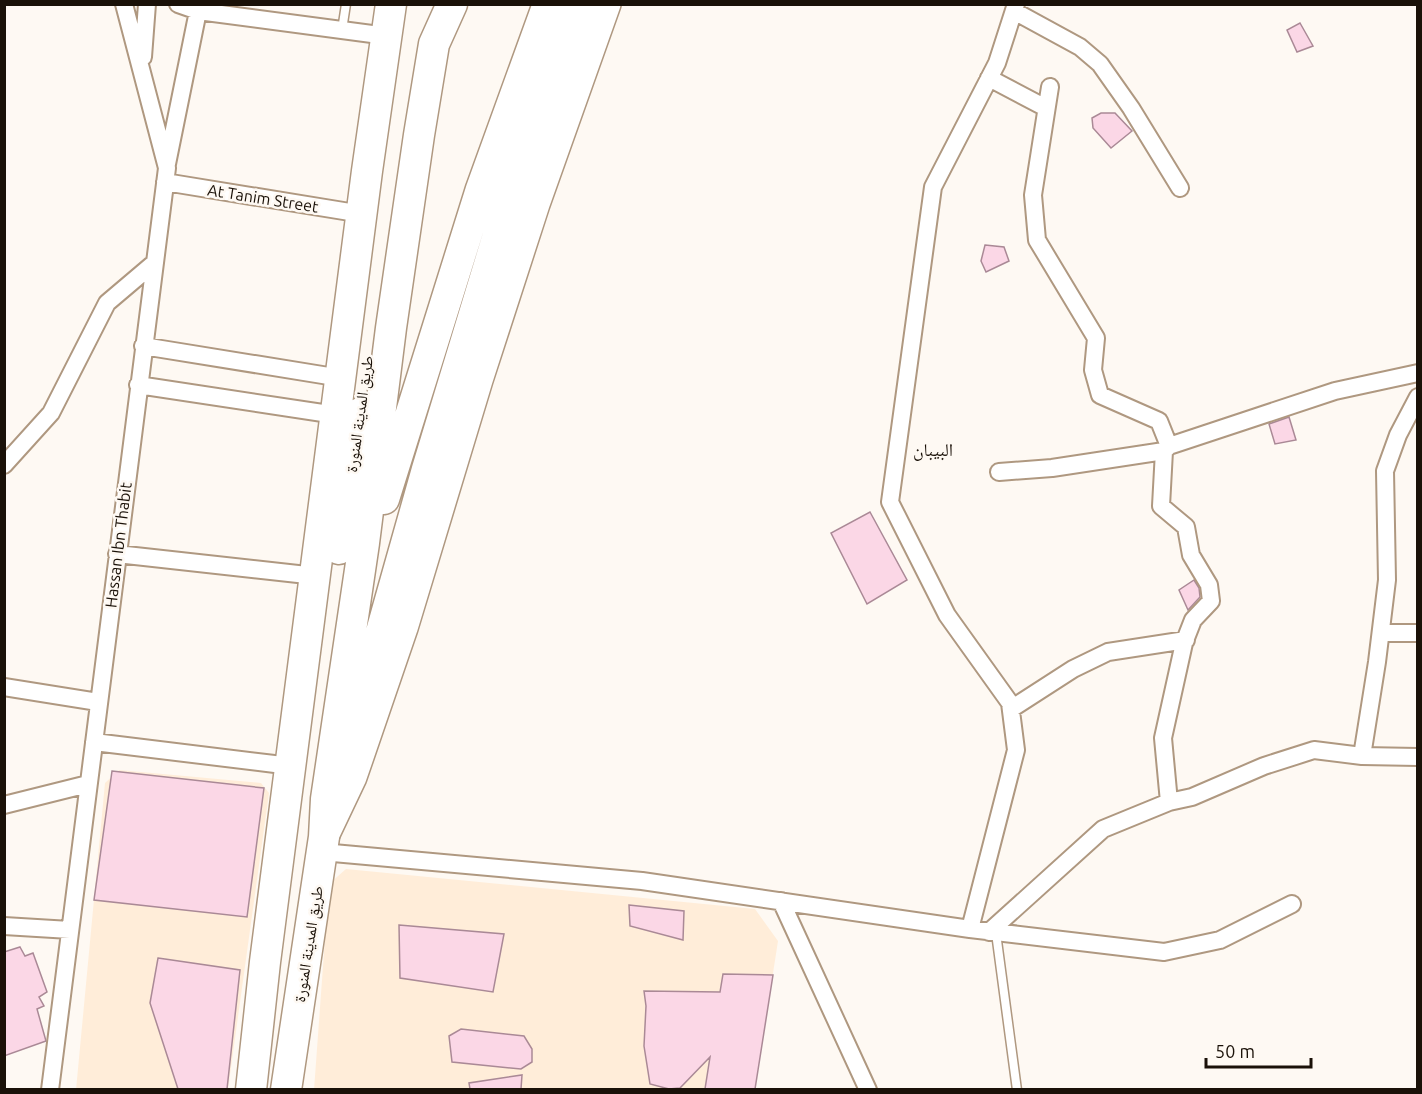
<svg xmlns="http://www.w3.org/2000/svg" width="1422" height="1094" font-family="Ubuntu,'Noto Naskh Arabic',sans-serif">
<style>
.built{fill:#ffedd9}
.building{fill:#fbd7e6;stroke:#aa8996;stroke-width:1.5}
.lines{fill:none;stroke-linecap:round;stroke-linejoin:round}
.lane-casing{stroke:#af9880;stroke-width:11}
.street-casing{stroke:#af9880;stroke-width:20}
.primary-casing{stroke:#af9880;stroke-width:30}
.highway-casing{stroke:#af9880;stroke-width:33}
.lane{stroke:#fff;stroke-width:8}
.street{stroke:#fff;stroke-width:16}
.primary{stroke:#fff;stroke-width:27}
.highway{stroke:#fff;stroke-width:30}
.labels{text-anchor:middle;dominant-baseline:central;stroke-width:5;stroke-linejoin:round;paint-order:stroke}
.street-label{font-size:16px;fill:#1a1108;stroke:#fef9f3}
.neighbourhood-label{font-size:18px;fill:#1a1108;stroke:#fef9f3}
</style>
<rect width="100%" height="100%" fill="#fef9f3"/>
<!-- built -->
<path class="built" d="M119 770 261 783 269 793 228 1089 76 1090 105 783Z
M346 869 755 909 778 941 755 1089 314 1090 329 884Z"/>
<!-- building -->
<path class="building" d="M1300 23 1313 46 1297 52 1287 30Z
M1101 113H1115L1132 131 1111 148 1093 128 1092 118Z
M985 245 1004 247 1009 261 986 272 981 261Z
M1289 417 1296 440 1275 444 1269 424Z
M870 512 907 580 867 604 831 533Z
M1194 580 1199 588 1200 597 1188 610 1179 590Z
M112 771 264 788 247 917 94 900Z
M629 905 684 911 683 940 630 926Z
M399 925 504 934 493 992 400 978Z
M20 947 25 956 33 953 47 992 39 997 44 1006 37 1009 46 1041 4 1056V952Z
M158 958 240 970 227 1089H178L150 1003Z
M723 974 773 975 755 1089H705L710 1057 680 1088 669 1089 650 1084 644 1046 646 1006 644 991 720 992Z
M461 1029 524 1036 532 1049V1062L521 1069 452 1062 449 1036Z
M522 1075 521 1089H470L469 1083Z"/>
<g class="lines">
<!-- lane casing -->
<g class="lane-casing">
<path id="lane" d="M342 30 346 4
M996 933 1017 1090"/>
</g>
<!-- street casing -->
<g class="street-casing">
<path id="street" d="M178 4 198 11 387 36
M1014 11 1080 47 1100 64 1131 108 1180 188
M143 57 147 4
M989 78 1046 108
M1050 87 1033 195 1037 240 1096 338 1093 370 1100 395 1159 421 1169 446
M167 164 198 11
M165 182 362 214
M143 346 341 378
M138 385 336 415
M1164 451 1161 506 1186 527 1191 555 1209 585 1211 601 1193 620 1184 643 1163 738 1169 802
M4 465 51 413 107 303 153 264
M999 472 1052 468 1164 451 1169 446 1335 391 1418 373
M117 554 316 576
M1381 633H1418
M4 687 98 702
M1011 709 1073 669 1108 652 1186 640
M94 742 291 766
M1362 756 1377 662 1387 580 1385 471 1398 435 1418 397
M4 805 88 784
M322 852 642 881 970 929 1164 952 1220 940 1292 904
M781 901 868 1090
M4 926 70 930
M970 929 1016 750 1010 703 947 615 890 502 933 187 997 63 1016 4
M989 932 1103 829 1169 802 1192 797 1264 766 1314 750 1362 756 1418 757
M50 1090 167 168 124 4"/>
</g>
<!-- primary casing -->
<g class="primary-casing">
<path id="primary" d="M325 836 353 777 404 628 479 380 536 204 607 4"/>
</g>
<!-- highway casing -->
<g class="highway-casing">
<path id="highway" d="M384 499 481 189 548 4
M339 549 360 413
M350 742 427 469 512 189 578 4
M251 1090 265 962 367 171 391 4
M286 1090 324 837 326 799 364 543 391 328 419 135 434 44 452 4"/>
</g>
<!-- lane -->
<use href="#lane" class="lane"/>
<!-- street -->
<use href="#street" class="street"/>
<!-- primary -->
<use href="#primary" class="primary"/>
<!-- highway -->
<use href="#highway" class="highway"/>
</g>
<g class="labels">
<!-- street labels -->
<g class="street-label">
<text transform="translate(263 198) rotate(9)">At Tanim Street</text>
<text transform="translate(359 414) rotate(-82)">طريق المدينة المنورة</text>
<text transform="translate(118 545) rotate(-83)">Hassan Ibn Thabit</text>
<text transform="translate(308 944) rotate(-81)">طريق المدينة المنورة</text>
</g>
<!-- neighbourhood labels -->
<g class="neighbourhood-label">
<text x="933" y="449">البيبان</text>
</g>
</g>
<!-- border -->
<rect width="1422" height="1094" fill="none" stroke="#1a1108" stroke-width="12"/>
<!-- scale -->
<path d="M1206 1058v9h105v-9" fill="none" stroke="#1a1108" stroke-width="3"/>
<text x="1215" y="1058" font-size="18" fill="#1a1108" stroke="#fef9f3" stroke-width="4.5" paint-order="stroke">50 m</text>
</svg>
